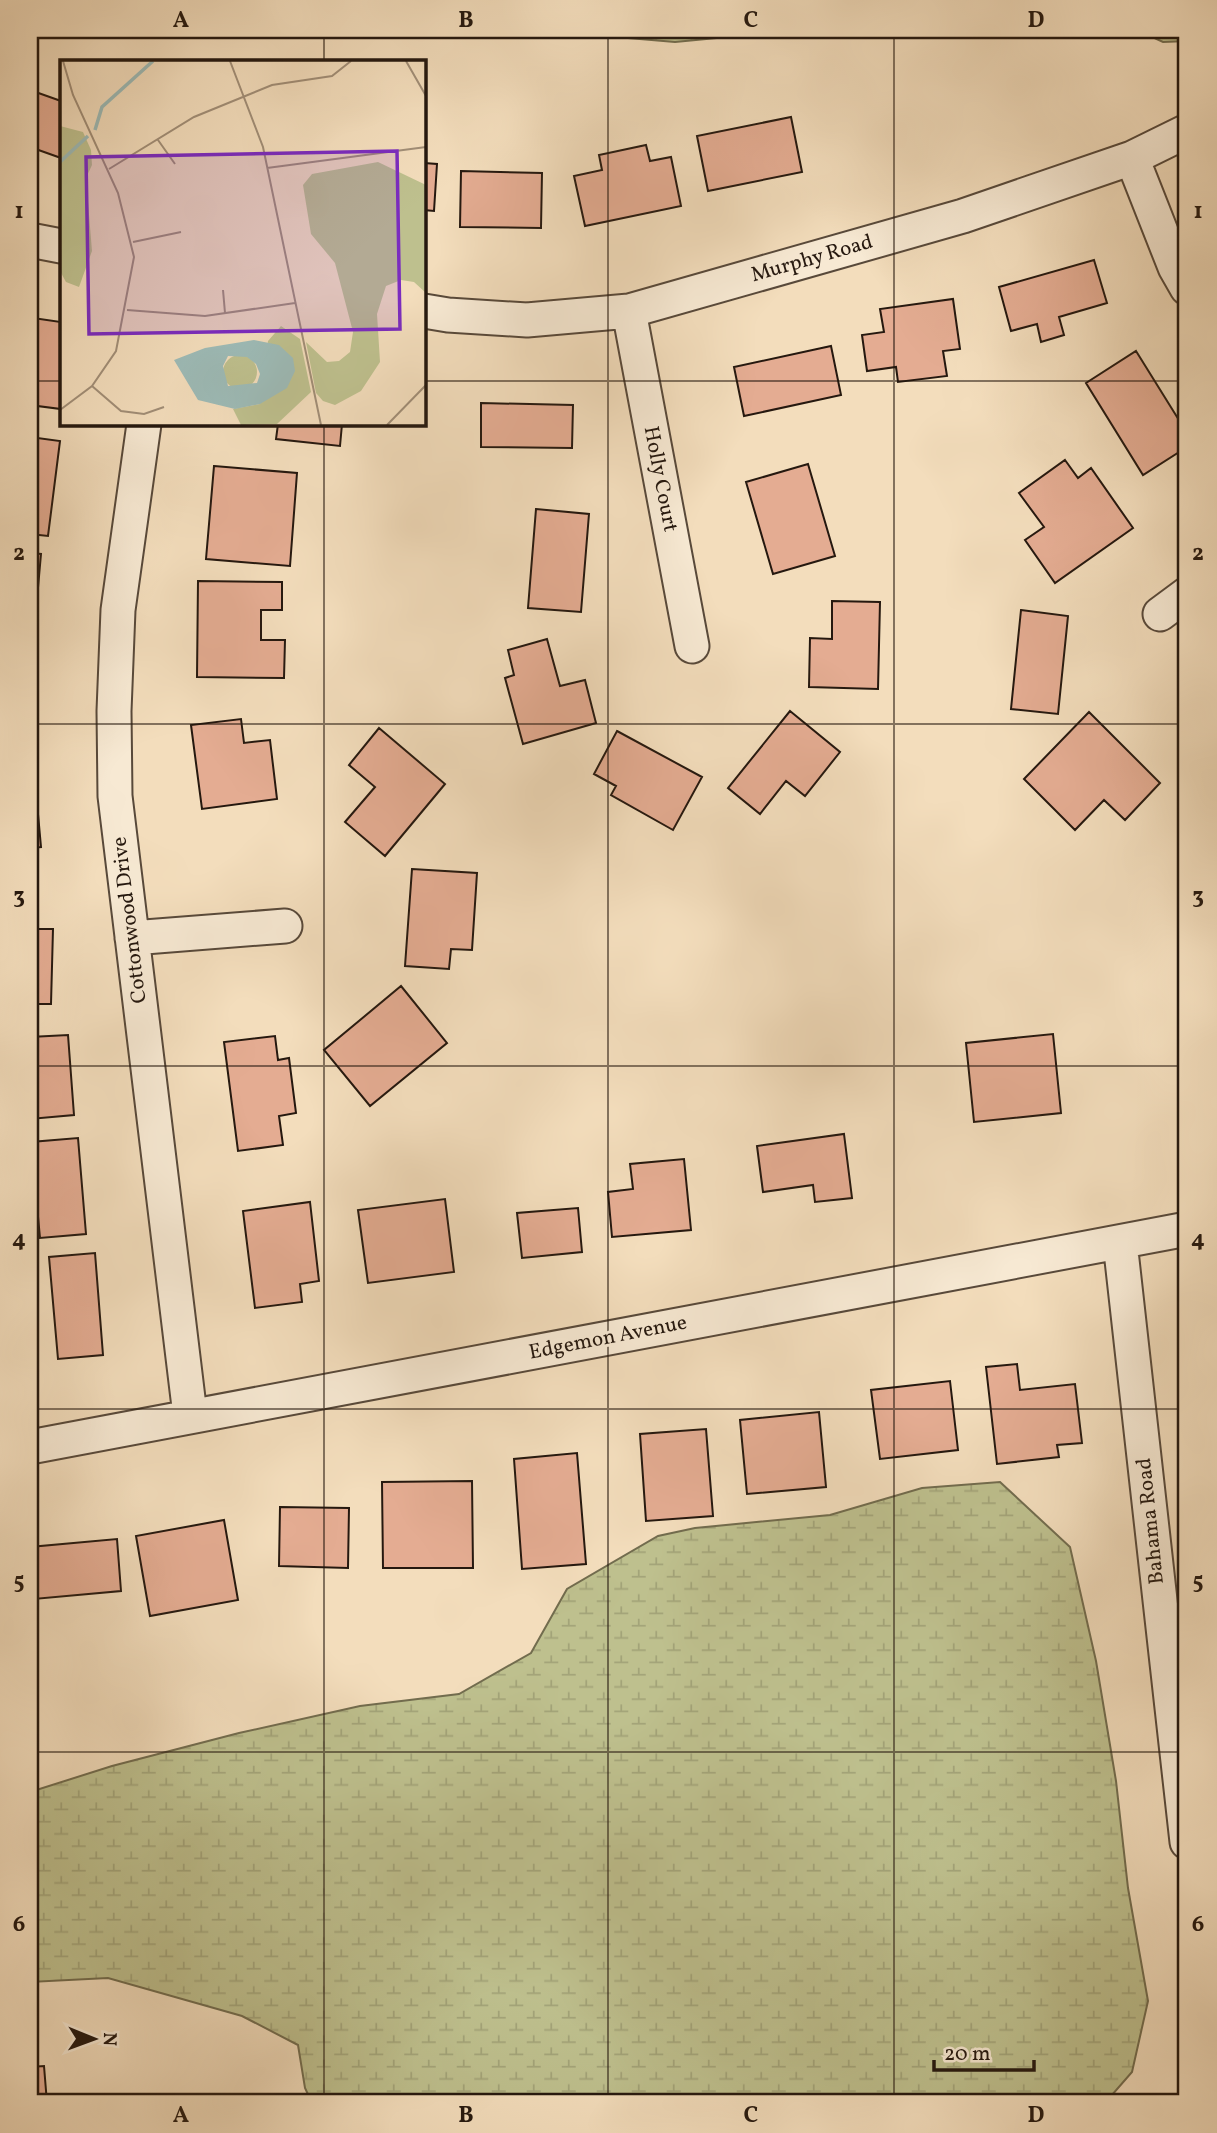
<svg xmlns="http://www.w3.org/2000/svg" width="1217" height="2133" font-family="Vollkorn,serif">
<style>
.wetland{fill:url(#wetland-marsh);stroke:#726c4e;stroke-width:2}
.building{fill:#e4ac92;stroke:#25180f;stroke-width:2}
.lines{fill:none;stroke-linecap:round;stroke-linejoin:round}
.minor-casing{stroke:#58493a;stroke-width:37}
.minor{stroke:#f7e9d3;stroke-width:33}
.grid{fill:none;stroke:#25180f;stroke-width:2;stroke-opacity:0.55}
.labels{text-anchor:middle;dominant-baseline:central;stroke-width:6;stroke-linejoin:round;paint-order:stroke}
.street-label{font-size:21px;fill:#25180f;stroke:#f7e9d3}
.inset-river{fill:none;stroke:#9dbbb7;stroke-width:3.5}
.inset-road{fill:none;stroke:#a18e77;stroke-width:2}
.view{fill:#7b2cbf;fill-opacity:0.15;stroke:#7b2cbf;stroke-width:3.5}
.inset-edge{fill:none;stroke:#25180f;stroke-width:3.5}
.neatline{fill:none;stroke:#25180f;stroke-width:2.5}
.grid-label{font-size:23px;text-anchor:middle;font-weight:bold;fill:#25180f}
</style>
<defs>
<pattern id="wetland-marsh" width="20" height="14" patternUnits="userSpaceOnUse" patternTransform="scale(1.75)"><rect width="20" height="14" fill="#bec08e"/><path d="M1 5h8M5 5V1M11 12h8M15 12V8" fill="none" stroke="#a3a479"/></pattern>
</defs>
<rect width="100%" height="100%" fill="#f3ddbc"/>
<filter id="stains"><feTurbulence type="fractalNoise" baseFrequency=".00286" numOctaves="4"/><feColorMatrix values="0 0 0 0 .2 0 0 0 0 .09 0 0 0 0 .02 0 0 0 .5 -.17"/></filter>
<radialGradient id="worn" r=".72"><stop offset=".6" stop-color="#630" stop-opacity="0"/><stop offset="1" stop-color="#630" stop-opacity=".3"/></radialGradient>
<!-- wetland -->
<path class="wetland" d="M560 30H799L675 42 569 33Z
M1137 30H1187V41L1163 42Z
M1000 1482 1070 1547 1096 1661 1116 1781 1128 1888 1148 2001 1132 2072 1105 2103H312L305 2088 298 2045 242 2016 108 1978 30 1982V1792L112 1766 239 1733 360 1706 459 1694 531 1653 567 1589 658 1536 695 1528 830 1515 922 1488Z"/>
<!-- building -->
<path class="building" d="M30 90 61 101V158L30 147Z
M791 117 802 172 708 191 697 136Z
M646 145 650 161 671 157 681 206 585 226 574 176 602 170 599 155Z
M424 163 437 164 434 211 424 210Z
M461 171 542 173 541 228 460 227Z
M1094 260 1107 303 1059 317 1064 335 1041 342 1037 324 1011 331 999 287Z
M953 299 960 349 943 351 947 376 898 382 896 367 867 371 862 335 884 332 880 309Z
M33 318 61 322V409L30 405V347Z
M831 346 841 395 744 416 734 367Z
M1136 351 1187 433V447L1143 475 1086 383Z
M481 403 573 405 572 448 481 447Z
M278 424H342L340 446 276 439Z
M30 437 60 441 48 536 30 534Z
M1065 460 1078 478 1091 468 1133 528 1055 583 1025 540 1044 527 1019 493Z
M808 464 835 556 773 574 746 482Z
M214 466 297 473 290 566 206 559Z
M536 509 589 514 581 612 528 608Z
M30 553 41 554 32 655H30Z
M198 581 282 582V610H261V640H285L284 678 197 677Z
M832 601 880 602 878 689 809 687 810 638 832 639Z
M1021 610 1068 616 1058 714 1011 709Z
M547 639 560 686 585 680 596 723 523 744 505 678 514 675 508 650Z
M790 711 840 752 805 796 786 781 760 814 728 788Z
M1089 712 1160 783 1125 820 1104 800 1075 830 1024 779Z
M241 719 244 743 270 740 277 799 202 809 191 725Z
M379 728 445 784 385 856 345 822 375 787 349 765Z
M617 731 702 777 673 830 611 795 616 786 594 774Z
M37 803 41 847 30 848V804Z
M412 869 477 873 472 950 451 949 449 969 405 966Z
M30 929H53L51 1004H30Z
M401 986 447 1043 370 1106 324 1050Z
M1053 1034 1061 1113 974 1122 966 1043Z
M68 1035 74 1115 30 1119V1037Z
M275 1036 278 1060 289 1058 296 1113 279 1116 283 1145 238 1151 224 1042Z
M844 1134 852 1198 815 1202 813 1185 763 1192 757 1146Z
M78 1138 86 1234 40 1238 31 1142Z
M684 1159 691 1230 612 1237 608 1192 633 1189 630 1164Z
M445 1199 454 1272 368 1283 358 1210Z
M310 1202 319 1281 300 1284 302 1302 255 1308 243 1211Z
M578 1208 582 1252 522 1258 517 1213Z
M95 1253 103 1355 58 1359 49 1257Z
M1017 1364 1020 1390 1075 1384 1082 1443 1057 1445 1059 1457 997 1464 986 1367Z
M950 1381 958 1450 880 1459 871 1390Z
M819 1412 826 1487 747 1494 740 1420Z
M706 1429 713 1516 646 1521 640 1434Z
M577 1453 586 1564 522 1569 514 1459Z
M472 1481 473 1568H383L382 1482Z
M280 1507 349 1508 348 1568 279 1566Z
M224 1520 238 1600 150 1616 136 1536Z
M117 1539 121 1591 34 1599 30 1547Z
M44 2066 47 2103H30V2067Z"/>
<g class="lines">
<!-- minor casing -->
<g class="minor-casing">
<path id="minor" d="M1132 158 1175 267 1187 288
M30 240 61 246
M424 311 448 315 527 320 629 311 963 216 1132 158 1187 131
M629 311 692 646
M144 424 118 610 114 711 115 796 190 1415
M1160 614 1187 594
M132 938 285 926
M1120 1242 1187 1842
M30 1447 1187 1229"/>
</g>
<!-- minor -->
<use href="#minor" class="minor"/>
</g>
<!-- grid -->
<path class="grid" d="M324 30V61M608 30V2103M894 30V2103M30 381H61M424 381H1187M324 424V2103M30 724H1187M30 1066H1187M30 1409H1187M30 1752H1187"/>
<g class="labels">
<!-- street labels -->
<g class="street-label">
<text transform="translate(812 259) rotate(-16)">Murphy Road</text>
<text transform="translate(660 479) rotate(79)">Holly Court</text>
<text transform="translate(130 920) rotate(-97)">Cottonwood Drive</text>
<text transform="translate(608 1338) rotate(-11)">Edgemon Avenue</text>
<text transform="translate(1151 1521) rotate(-96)">Bahama Road</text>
</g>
</g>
<!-- overview -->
<g transform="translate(60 60)">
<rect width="366" height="366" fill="#f3ddbc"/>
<path d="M0 66 23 72 31 90 32 105 26 118 32 191 19 227 6 222 0 211ZM318 102 366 125V233L354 222 341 220 326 226 317 254 320 302 301 331 275 345 263 341 256 333 246 282 267 302 279 301 290 292 293 272 275 203 251 174 243 125 252 114ZM221 266 240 279 251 332 217 364 181 365 173 349 200 344 208 281ZM163 312a17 17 0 1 1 34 0a17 17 0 1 1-34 0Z" fill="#bec08e"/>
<path d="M194 280 219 285 233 298 235 311 227 328 200 344 175 349 138 340 114 300 145 288ZM168 296 187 297 196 304 200 314 197 323 168 326 163 306Z" fill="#9dbbb7" fill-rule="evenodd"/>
<path class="inset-river" d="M35 70 42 47 93 1M0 102 28 76"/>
<path class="inset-road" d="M170 1 203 87 261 365M346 1 366 36M98 80 115 104M207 108 366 87M49 109 134 57 212 25 272 16 291 1M73 182 121 172M163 230 165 253M67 250 145 256 235 243M32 326 61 351 84 354 104 347M0 350 32 326 56 291 74 197 58 133 13 35 3 1M327 365 366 325"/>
<path class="view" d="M337 91 340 269 29 274 26 97Z"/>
<rect width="366" height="366" class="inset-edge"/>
</g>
<!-- margin -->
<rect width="1217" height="2133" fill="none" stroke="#f3ddbc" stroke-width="77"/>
<!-- north arrow -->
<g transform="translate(94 2039) rotate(91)" stroke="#f7e9d3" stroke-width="5" paint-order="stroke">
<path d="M0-5L12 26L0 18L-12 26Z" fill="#25180f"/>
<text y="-10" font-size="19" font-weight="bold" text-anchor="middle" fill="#25180f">N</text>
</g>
<!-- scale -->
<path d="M934 2060v10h100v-10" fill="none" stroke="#25180f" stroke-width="3.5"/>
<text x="944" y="2060" font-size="21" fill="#25180f" stroke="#f7e9d3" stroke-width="5" paint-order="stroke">20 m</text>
<rect x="38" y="38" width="1140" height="2056" class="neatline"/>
<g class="grid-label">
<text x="181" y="27">A</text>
<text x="466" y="27">B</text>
<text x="751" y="27">C</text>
<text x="1036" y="27">D</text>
<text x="19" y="218">1</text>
<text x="1198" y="218">1</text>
<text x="19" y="560">2</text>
<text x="1198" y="560">2</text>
<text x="19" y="903">3</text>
<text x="1198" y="903">3</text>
<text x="19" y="1246">4</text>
<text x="1198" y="1246">4</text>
<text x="19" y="1588">5</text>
<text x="1198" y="1588">5</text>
<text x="19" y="1931">6</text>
<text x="1198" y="1931">6</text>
<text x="181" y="2122">A</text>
<text x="466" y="2122">B</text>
<text x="751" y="2122">C</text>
<text x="1036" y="2122">D</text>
</g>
<rect width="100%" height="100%" filter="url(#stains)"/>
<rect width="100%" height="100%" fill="url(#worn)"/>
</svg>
